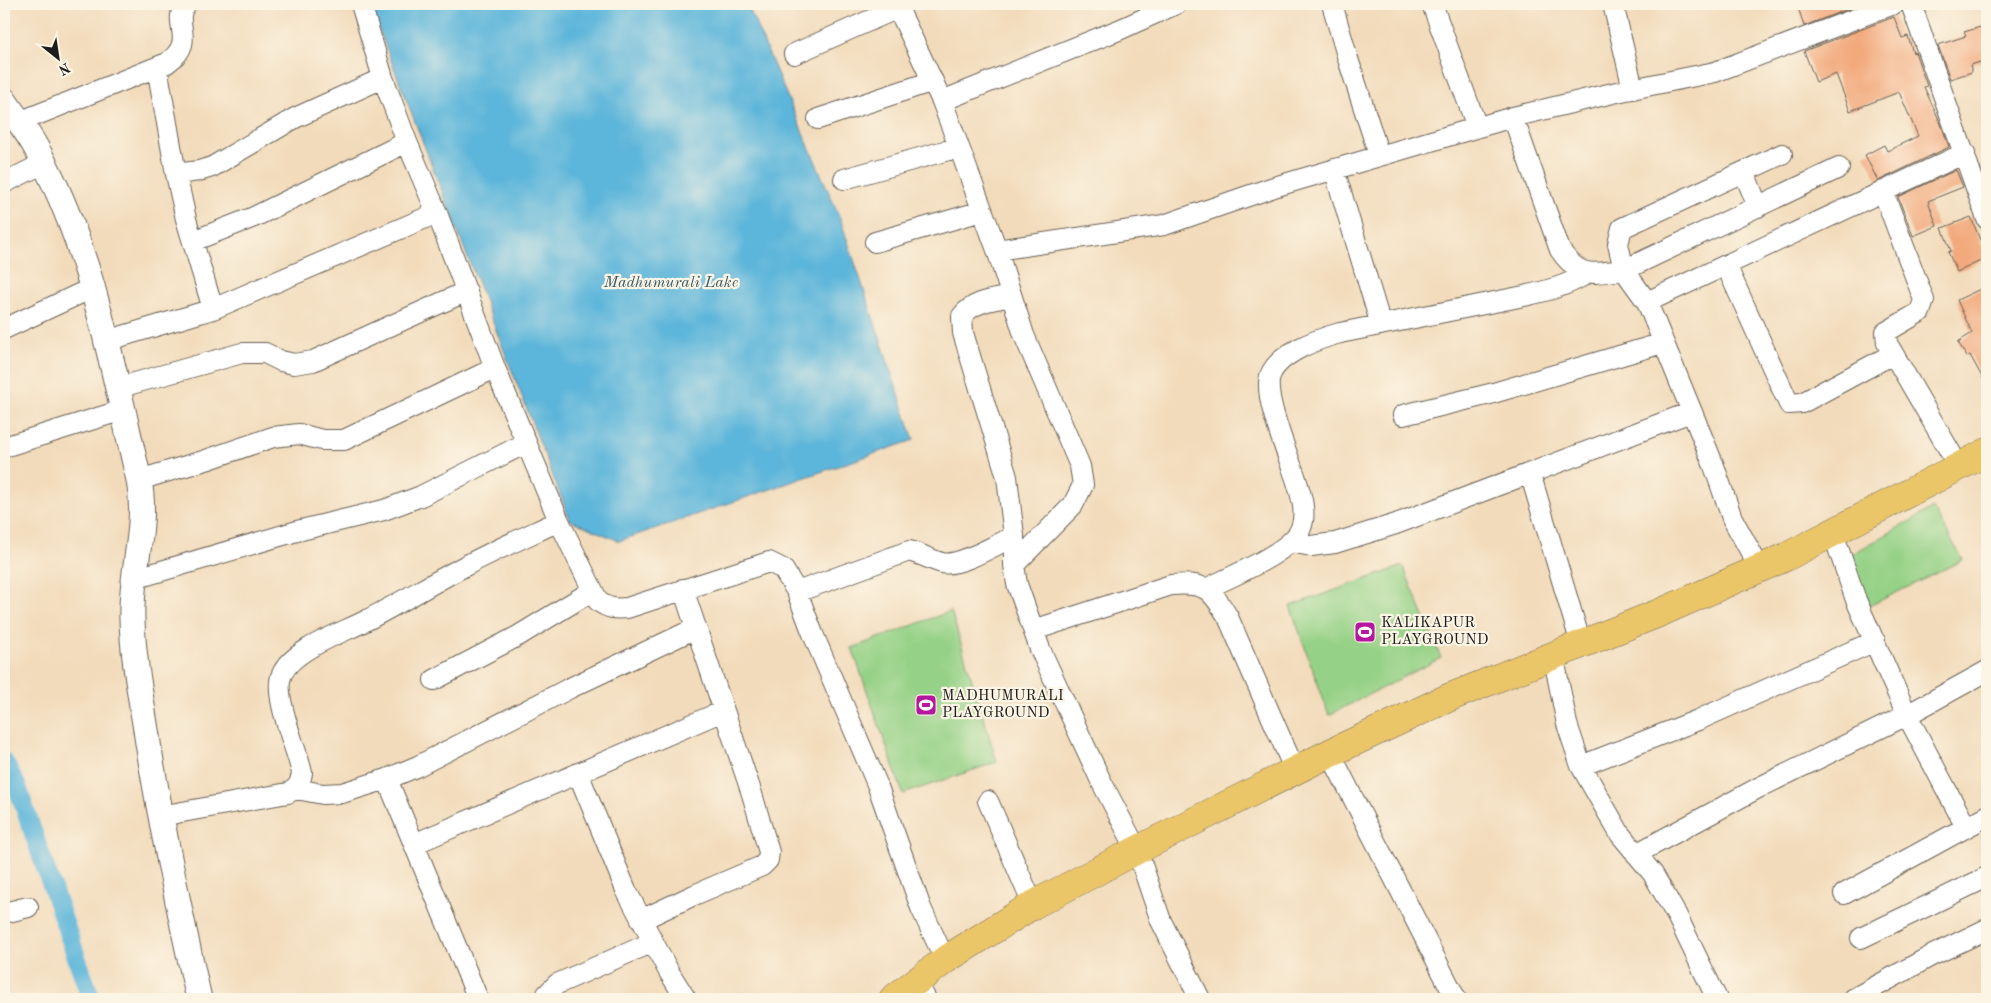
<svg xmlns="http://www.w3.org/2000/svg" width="1991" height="1003" font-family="'Old Standard TT',serif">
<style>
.green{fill:#95d186;stroke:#587651}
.water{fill:#5cb5da;stroke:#3c687b}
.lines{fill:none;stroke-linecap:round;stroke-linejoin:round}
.canal{stroke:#5cb5da;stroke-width:19}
.building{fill:#f2a97b}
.minor-casing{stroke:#675f54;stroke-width:22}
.tertiary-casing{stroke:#675f54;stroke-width:27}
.primary-casing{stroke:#675f54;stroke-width:29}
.minor{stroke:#fff;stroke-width:20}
.tertiary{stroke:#fff;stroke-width:25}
.primary{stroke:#ebc669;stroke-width:28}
.labels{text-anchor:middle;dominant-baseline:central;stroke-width:4.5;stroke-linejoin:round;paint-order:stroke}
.poi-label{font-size:15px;fill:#1c1c1c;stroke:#fcf5e5;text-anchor:start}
.water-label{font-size:16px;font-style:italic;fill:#365968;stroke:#fcf5e5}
</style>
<rect width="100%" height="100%" fill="#fcf5e5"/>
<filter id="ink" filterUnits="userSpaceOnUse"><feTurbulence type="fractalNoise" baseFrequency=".02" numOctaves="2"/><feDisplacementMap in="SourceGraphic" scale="10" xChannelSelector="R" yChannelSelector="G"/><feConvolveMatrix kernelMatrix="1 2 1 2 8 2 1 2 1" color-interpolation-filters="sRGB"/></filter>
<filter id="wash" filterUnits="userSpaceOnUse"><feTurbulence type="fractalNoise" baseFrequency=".0096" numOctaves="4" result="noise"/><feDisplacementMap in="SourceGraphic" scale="20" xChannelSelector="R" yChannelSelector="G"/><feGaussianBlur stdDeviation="1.12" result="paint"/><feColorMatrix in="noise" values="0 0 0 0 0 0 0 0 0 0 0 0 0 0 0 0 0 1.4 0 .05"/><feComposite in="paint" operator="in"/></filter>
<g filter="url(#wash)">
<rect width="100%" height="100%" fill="#f2dbbb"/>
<!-- green -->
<path class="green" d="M1933 508 1963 560 1869 606 1845 558Z
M1403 566 1441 658 1329 715 1290 606Z
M951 611 997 762 903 794 852 648Z"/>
<!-- water -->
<path class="water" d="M369 4H747L840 218 914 440 619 541 570 520Z"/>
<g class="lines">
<!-- canal -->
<path class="canal" d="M4 762 17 786 91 999"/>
</g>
<g id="blocks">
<!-- building -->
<path class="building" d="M1797 4H1861L1804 26Z
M1894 17 1902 38 1908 36 1913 53 1915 52 1927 86 1924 87 1941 124 1949 147 1878 181 1865 155 1884 145 1887 151 1918 136 1899 92 1850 111 1836 74 1816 82 1804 51Z
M1987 25V60L1970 65 1972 72 1950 79 1938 45 1966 36 1964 32Z
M1956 170 1963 187 1928 201 1937 226 1913 236 1898 197Z
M1971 217 1987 258 1957 272 1948 252 1951 251 1942 228Z
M1987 286V386L1970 355 1967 357 1958 342 1972 333 1957 300Z"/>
</g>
</g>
<g filter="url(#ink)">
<use href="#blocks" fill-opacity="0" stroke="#675f54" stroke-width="1"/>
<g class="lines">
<!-- minor casing -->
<g class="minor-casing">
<path id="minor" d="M361 4 383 78 407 142 437 213 495 368 559 521 598 601C608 609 615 609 627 608L769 562 783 569 797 592 813 634 877 784 921 908 945 960
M896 4 942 101 997 250 1024 335 1080 466 1083 485 1073 505 1014 565 1017 584 1040 649 1101 781 1137 850 1161 921 1200 999
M1332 4 1348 59 1379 155
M1432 4 1477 127
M1613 4 1633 89
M1911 4 1987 219
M794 54 898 8
M157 67 176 174 186 219 213 309
M942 101 1121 29 1176 4
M1513 117 1560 250C1581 280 1592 273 1624 270L1647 302 1714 466 1732 518 1760 569
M818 119 933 81
M19 122 167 63C199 40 170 24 186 4
M1782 154 1622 228 1618 244 1624 270 1839 168
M1334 169 1381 325
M1744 172 1758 207
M176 174 199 171 212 167 295 118 383 78
M844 179 959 147
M4 183 44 163
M1883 191 1924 300 1920 312 1886 332 1887 343 1959 467
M193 241 254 217 407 142
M875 242 982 211
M997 250 1164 225 1274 187 1513 117 1617 92 1715 72 1894 4
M1726 265 1789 404 1802 403 1893 354
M1011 296C993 300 974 301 962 316L963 333 1007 477 1014 536V565
M1647 302 1965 153
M4 329 92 288
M106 341 213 309 437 213
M117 388 242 353H265L281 361 294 364 313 361 467 291
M1403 415 1490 394 1663 343
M4 447 123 410
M1530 473 1581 644
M139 480 206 460 273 437 299 434 322 440H344L495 368
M1833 533 1856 600 1907 715 1987 671
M1291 542 1311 546 1335 543 1396 524 1691 412
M134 579 297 531 384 510 421 496 526 443
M1206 589C1229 577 1292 552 1301 528 1307 513 1301 494 1296 479 1289 457 1263 397 1270 376 1278 353 1318 339 1340 333L1524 296C1546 291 1567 286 1586 274
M797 592 909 551C921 554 931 560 942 563 960 567 997 544 1014 536
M1034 630 1171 585C1206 582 1211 589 1228 617L1295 771
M1553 654 1567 724 1581 766 1620 834 1653 874 1677 916 1717 999
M434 680 518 636 592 591
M1330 753 1456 999
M1581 766 1698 720 1875 641
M578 773 626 890 669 972 686 999
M387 779 478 999
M296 789 323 794 342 793 387 779 418 766 570 688 696 628
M988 801 1033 905
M160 816 288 793C298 788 300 784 302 773 297 749 272 694 282 674 294 648 343 633 367 620 400 603 431 584 463 567 495 550 527 536 559 521
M414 844 723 711
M1636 854 1758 788 1907 715 1966 827
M1844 894 1987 816
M4 913 28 907
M641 920 694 895 762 866 768 860 769 852 752 794 683 589
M1861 938 1987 877
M916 982 926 999
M545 999 547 994 557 984 653 942
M1853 999 1931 956 1987 929"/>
</g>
<!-- tertiary casing -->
<g class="tertiary-casing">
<path id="tertiary" d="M4 100C14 115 25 129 34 144 92 246 112 367 139 480 148 528 130 572 132 619 133 661 142 702 148 743 162 829 180 914 199 999"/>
</g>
<!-- primary casing -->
<g class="primary-casing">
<path id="primary" d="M893 999 945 960 1033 905 1137 850 1330 753 1448 698 1664 611 1786 557 1987 452"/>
</g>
<!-- minor -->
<use href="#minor" class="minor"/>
<!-- tertiary -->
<use href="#tertiary" class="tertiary"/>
<!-- primary -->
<use href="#primary" class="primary"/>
</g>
</g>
<!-- icons -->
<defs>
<g id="stadium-square" transform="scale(1.125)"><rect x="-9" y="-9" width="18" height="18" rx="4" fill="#b5179e" stroke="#fcf5e5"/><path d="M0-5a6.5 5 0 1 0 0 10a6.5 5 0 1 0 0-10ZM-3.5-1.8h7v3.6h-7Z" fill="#fff"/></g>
</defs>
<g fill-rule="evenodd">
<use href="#stadium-square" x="1365" y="632"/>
<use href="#stadium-square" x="926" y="705"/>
</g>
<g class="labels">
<!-- poi labels -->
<g class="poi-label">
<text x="1381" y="623">KALIKAPUR<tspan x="1381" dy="17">PLAYGROUND</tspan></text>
<text x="942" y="696">MADHUMURALI<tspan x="942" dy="17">PLAYGROUND</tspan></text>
</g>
<!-- water labels -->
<g class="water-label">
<text x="671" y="283">Madhumurali Lake</text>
</g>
</g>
<!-- margin -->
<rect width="1991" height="1003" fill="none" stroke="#fcf5e5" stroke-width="20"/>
<!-- north arrow -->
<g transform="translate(58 58) rotate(150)" stroke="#fcf5e5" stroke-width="4" paint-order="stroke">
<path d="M0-4L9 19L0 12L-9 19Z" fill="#1c1c1c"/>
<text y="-8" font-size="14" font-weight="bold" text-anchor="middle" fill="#1c1c1c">N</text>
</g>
</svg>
